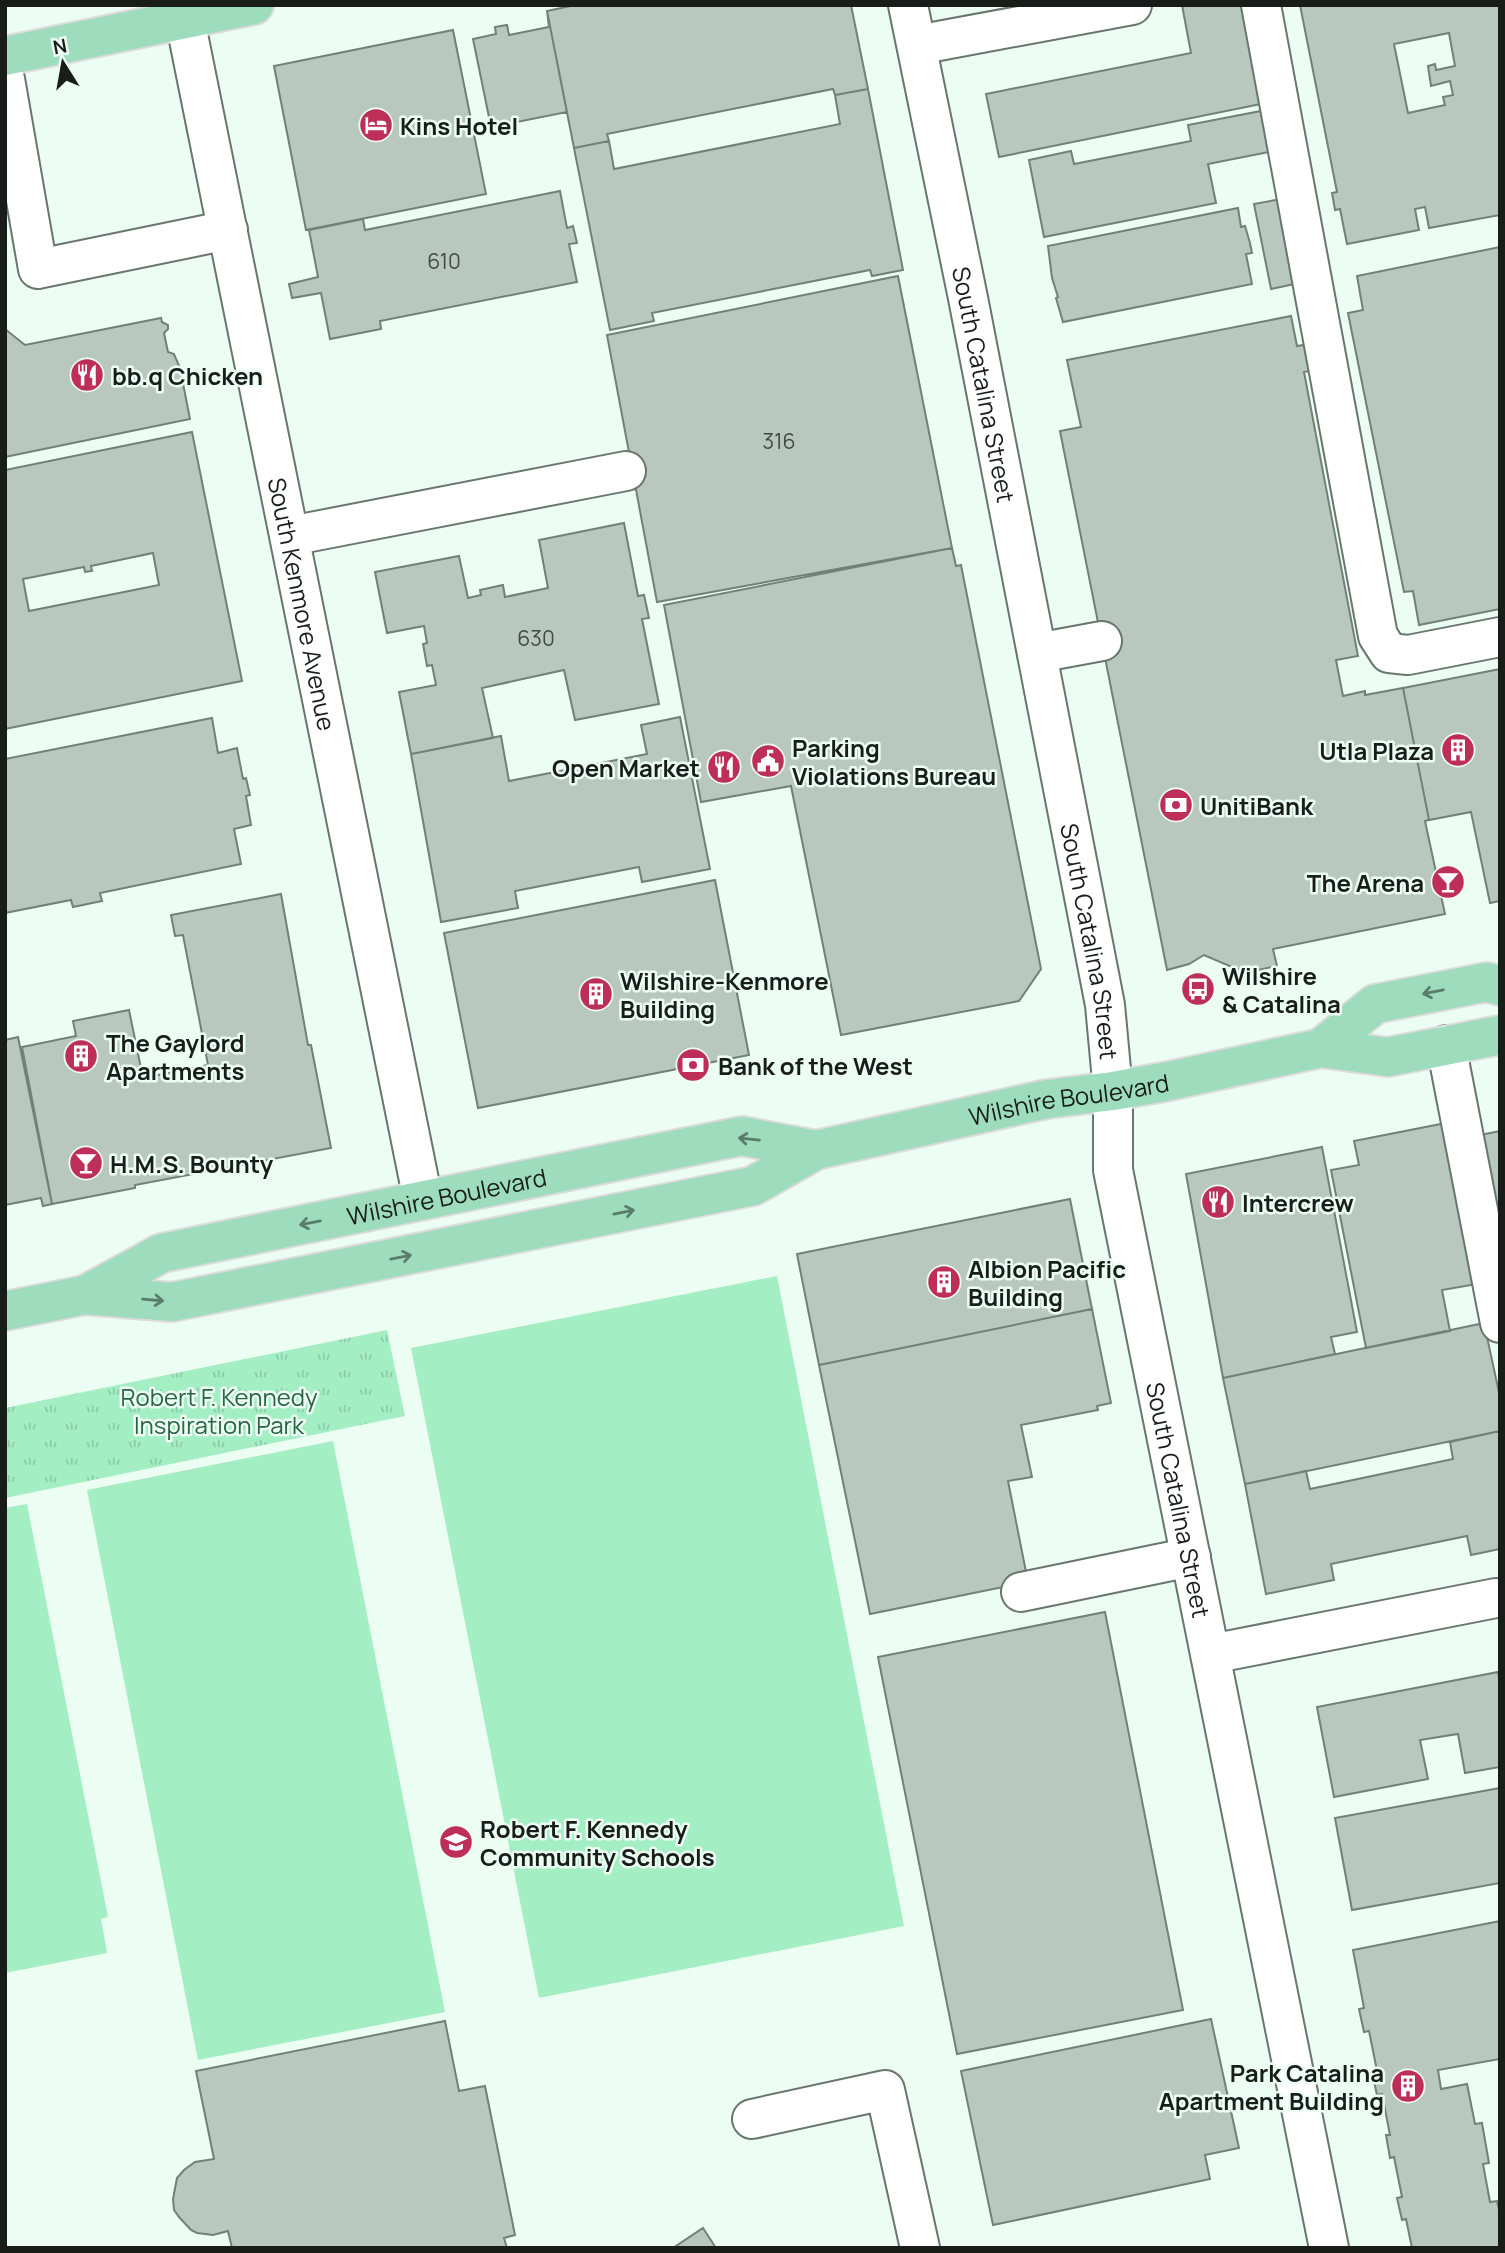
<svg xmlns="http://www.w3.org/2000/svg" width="1505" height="2253" font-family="Manrope,sans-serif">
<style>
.grass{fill:#a4eec4}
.park{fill:url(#park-tufts)}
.building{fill:#b8c8be;stroke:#728177;stroke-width:2;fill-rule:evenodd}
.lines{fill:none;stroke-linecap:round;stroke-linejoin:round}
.minor-casing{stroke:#68766d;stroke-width:42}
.major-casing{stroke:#dadbda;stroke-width:42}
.minor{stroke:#fff;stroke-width:38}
.major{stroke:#9ddcbc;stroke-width:38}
.oneway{stroke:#5a7c6b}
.labels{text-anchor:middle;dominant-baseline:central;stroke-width:5;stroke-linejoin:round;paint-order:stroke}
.number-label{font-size:21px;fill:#404843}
.poi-label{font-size:24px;font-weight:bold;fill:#181d1a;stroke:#ecfdf3;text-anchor:start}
.street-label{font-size:24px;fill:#181d1a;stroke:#ecfdf3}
.park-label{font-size:24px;fill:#286445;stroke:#ecfdf3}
</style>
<defs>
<pattern id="park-tufts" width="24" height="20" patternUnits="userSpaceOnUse" patternTransform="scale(1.75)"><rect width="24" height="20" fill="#a4eec4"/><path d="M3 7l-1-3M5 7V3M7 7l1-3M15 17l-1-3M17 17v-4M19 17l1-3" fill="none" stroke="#8ccca8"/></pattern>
</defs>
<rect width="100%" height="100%" fill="#ecfdf3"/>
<!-- grass -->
<path class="grass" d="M777 1276 904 1926 539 1998 411 1348Z
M333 1441 445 2012 198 2060 87 1490Z
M27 1504 108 1917 101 1919 107 1953 5 1973V1508Z"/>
<!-- park -->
<path class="park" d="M387 1330 405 1416 5 1498V1408Z"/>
<!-- building -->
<path class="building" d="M575 5H851L868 89 835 95 833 89 607 134 609 141 574 148 547 11Z
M1247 5 1266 103 999 157 986 94 1191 53 1182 5Z
M1300 5H1500V215L1429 228 1425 207 1415 209 1419 230 1347 244 1340 209 1335 210 1332 193 1337 192ZM1449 33 1455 66 1436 70 1435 64 1428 66 1431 86 1450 81 1453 95 1443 97 1445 105 1408 113 1394 44Z
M547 11 567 112 491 127 473 39 496 34 495 27 507 25 509 35 549 27Z
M453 30 486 194 306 230 274 66Z
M868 89 903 270 872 276 870 270 652 313 654 321 610 330 574 148 609 141 614 169 840 124 835 95Z
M1261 111 1269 152 1208 164 1216 203 1044 237 1029 160 1071 151 1074 164 1191 141 1188 125Z
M560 191 567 228 573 226 577 243 569 244 577 282 380 321 381 329 330 339 321 293 292 298 289 284 318 277 309 230 363 219 365 230Z
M1287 198 1304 282 1271 289 1254 204Z
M1238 208 1241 227 1245 226 1250 243 1252 253 1246 254 1252 284 1063 322 1056 298 1058 297 1052 278 1048 246Z
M1500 247V609L1419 625 1413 591 1404 592 1348 313 1363 310 1357 276Z
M898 276 952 548 657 602 607 335Z
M1291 316 1297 346 1310 344 1315 370 1304 372 1358 656 1336 660 1343 696 1365 691V695L1403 688 1429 820 1425 821 1445 914 1273 949 1277 966 1240 974 1239 970 1204 955 1189 964 1167 970 1060 431 1081 427 1067 360Z
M161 318 162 322 168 325V329L164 333 168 352 174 354 180 368 190 419 5 457V329L25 345Z
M192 432 242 681 5 729V470ZM153 553 159 585 29 611 23 579 84 567 85 572 92 571 91 566Z
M624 523 638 596 644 595 649 618 642 619 659 704 575 720 564 670 482 688 493 738 411 754 399 692 436 685 432 665 427 666 423 644 427 643 424 626 387 633 375 572 459 556 468 598 481 595 480 590 503 585 505 597 548 588 539 540Z
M952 548 956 566 961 565 1041 969 1019 1001 841 1035 791 786 701 802 664 605Z
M1500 669V901L1490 903 1471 812 1429 820 1403 688Z
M680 717 710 869 642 882 639 867 515 891 518 908 441 922 411 754 501 736 509 781 647 754 641 725Z
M212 718 218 753 237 748 243 779 246 778 250 795 246 796 251 825 234 829 241 864 100 893 102 901 73 907 71 900 5 913V759Z
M715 880 749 1055 478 1108 444 933Z
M281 894 308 1045H311L331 1148 135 1185V1188L52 1204 22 1047 76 1036 73 1021 129 1010 143 1078 208 1065 183 935 175 936 171 915Z
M18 1037 52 1204 43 1206 41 1198 5 1205V1040Z
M1446 1123 1477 1284 1442 1290 1450 1331 1366 1348 1331 1170 1359 1165 1354 1141Z
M1500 1131V1238L1480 1135Z
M1322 1147 1357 1332 1331 1337 1335 1354 1223 1378 1186 1174Z
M1070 1199 1092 1309 819 1365 797 1254Z
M1092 1309 1111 1403 1097 1406 1098 1410 1021 1425 1032 1477 1008 1481 1028 1582 870 1614 819 1365Z
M1484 1323 1500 1397V1431L1245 1484 1223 1378Z
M1500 1431V1549L1471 1555 1467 1536 1331 1564 1334 1580 1266 1594 1245 1484 1306 1471 1310 1489 1453 1459 1450 1442Z
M1105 1612 1183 2010 957 2054 878 1657Z
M1498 1672 1500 1683V1767L1465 1773 1458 1734 1420 1740 1428 1779 1334 1797 1317 1707Z
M1500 1788V1883L1352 1910 1335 1818Z
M1500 1921V2059L1438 2070 1441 2089 1467 2084 1475 2124 1482 2123 1489 2163 1483 2164 1490 2202 1497 2201 1500 2214V2248H1412L1406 2219 1402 2220 1397 2198 1402 2197 1394 2157 1390 2158 1386 2135H1390L1382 2094 1377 2095 1372 2072 1377 2071 1369 2031 1364 2032 1359 2009 1364 2008 1353 1950Z
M1211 2019 1239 2148 1205 2155 1210 2179 993 2225 961 2071Z
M445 2021 459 2091 485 2086 515 2235 504 2238 507 2248H232L228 2231 213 2235 197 2233 191 2230 179 2217 174 2210 173 2199 177 2178 184 2170 195 2162 214 2159 196 2071Z
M703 2228 716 2248H673Z"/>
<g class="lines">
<!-- minor casing -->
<g class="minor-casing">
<g id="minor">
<path id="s1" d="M182 5 423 1200"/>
<path id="s2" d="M908 5 968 298 1105 1005 1113 1091V1170L1329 2248"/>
<path d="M1261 5 1378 636 1389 653 1408 655 1500 637"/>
<path d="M917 45 1132 5"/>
<path d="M5 79 38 269 228 230"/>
<path d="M290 536 626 471"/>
<path d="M1037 653 1102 641"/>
<path d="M1446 1045 1500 1323"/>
<path d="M1021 1592 1191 1557"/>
<path d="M1211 1654 1496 1598"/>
<path d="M752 2119 885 2090 920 2248"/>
</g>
</g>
<!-- major casing -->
<g class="major-casing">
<g id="major">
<path d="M5 56 254 5"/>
<path d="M1321 1048 1375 1004 1487 982 1500 986"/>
<path id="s3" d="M85 1295 162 1253 742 1136 816 1150"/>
<path id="s4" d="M5 1311 85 1295 172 1302 753 1186 816 1150 1047 1099 1113 1091 1169 1081 1321 1048 1388 1057 1500 1035"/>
</g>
</g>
<!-- minor -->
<use href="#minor" class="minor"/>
<!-- major -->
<use href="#major" class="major"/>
</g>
<!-- one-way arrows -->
<defs><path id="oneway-shaft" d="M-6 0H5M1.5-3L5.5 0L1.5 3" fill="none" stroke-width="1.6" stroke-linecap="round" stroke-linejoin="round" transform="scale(1.75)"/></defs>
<g class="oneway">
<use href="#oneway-shaft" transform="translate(1433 992) rotate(169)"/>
<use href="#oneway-shaft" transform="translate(749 1139) rotate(-174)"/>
<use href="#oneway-shaft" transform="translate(624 1212) rotate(-11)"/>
<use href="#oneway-shaft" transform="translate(310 1223) rotate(169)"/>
<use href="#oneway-shaft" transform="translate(401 1257) rotate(-11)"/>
<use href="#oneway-shaft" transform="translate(153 1300) rotate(5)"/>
</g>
<!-- icons -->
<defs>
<g id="hotel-disc" transform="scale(1.75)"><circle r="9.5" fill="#bd2e58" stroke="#ecfdf3"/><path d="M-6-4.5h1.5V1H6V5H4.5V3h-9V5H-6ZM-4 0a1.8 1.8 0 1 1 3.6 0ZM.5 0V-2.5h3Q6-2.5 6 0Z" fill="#fff"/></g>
<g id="restaurant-disc" transform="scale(1.75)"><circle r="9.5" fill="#bd2e58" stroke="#ecfdf3"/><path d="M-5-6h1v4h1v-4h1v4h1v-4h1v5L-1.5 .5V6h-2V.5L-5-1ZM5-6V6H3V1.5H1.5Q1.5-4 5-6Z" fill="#fff"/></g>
<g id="building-disc" transform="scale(1.75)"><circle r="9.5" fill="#bd2e58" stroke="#ecfdf3"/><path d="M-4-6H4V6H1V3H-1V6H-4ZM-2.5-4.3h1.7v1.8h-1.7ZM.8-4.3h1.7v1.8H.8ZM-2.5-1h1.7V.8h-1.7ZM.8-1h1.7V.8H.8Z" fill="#fff"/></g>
<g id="civic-disc" transform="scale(1.75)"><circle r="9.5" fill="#bd2e58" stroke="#ecfdf3"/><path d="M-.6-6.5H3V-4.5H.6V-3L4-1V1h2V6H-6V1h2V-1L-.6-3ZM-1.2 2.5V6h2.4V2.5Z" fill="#fff"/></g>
<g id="bank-disc" transform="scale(1.75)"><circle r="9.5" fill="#bd2e58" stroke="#ecfdf3"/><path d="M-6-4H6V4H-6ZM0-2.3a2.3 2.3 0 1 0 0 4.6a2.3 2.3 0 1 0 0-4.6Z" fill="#fff"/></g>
<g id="bar-disc" transform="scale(1.75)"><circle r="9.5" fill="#bd2e58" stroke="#ecfdf3"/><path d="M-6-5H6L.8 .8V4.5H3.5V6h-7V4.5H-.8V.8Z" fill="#fff"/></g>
<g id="bus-disc" transform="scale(1.75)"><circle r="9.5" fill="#bd2e58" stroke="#ecfdf3"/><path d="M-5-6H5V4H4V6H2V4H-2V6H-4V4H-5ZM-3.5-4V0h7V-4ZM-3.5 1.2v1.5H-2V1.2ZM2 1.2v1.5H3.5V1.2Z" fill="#fff"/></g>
<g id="school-disc" transform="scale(1.75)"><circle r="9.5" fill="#bd2e58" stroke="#ecfdf3"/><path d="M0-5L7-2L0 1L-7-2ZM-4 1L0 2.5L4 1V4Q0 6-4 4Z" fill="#fff"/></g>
</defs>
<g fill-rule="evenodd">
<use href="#hotel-disc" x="376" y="125"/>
<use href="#restaurant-disc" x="87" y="375"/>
<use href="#building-disc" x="1458" y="750"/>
<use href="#civic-disc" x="768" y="761"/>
<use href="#restaurant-disc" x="724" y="767"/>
<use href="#bank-disc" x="1176" y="805"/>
<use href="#bar-disc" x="1448" y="882"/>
<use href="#bus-disc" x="1198" y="989"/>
<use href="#building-disc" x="596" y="994"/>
<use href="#building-disc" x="81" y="1056"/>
<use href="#bank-disc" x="693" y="1065"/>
<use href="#bar-disc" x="86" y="1163"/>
<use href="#restaurant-disc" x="1218" y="1202"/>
<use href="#building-disc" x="944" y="1282"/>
<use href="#school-disc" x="456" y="1842"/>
<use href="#building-disc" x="1408" y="2086"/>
</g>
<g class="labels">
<!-- number labels -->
<g class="number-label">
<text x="444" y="261">610</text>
<text x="779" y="441">316</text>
<text x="536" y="638">630</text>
</g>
<!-- poi labels -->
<g class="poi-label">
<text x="400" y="125">Kins Hotel</text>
<text x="112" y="375">bb.q Chicken</text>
<text x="792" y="747">Parking<tspan x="792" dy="28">Violations Bureau</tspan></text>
<text x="1434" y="750" text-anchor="end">Utla Plaza</text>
<text x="700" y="767" text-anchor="end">Open Market</text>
<text x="1200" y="805">UnitiBank</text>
<text x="1424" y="882" text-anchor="end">The Arena</text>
<text x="1222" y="975">Wilshire<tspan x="1222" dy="28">&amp; Catalina</tspan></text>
<text x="620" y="980">Wilshire-Kenmore<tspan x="620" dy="28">Building</tspan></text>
<text x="106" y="1042">The Gaylord<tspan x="106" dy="28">Apartments</tspan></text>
<text x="718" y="1065">Bank of the West</text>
<text x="110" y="1163">H.M.S. Bounty</text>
<text x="1242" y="1202">Intercrew</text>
<text x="968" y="1268">Albion Pacific<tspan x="968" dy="28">Building</tspan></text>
<text x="480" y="1828">Robert F. Kennedy<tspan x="480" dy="28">Community Schools</tspan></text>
<text x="1384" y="2072" text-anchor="end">Park Catalina<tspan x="1384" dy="28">Apartment Building</tspan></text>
</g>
<!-- street labels -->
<g class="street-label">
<text stroke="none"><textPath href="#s2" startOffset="387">South Catalina Street</textPath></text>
<text stroke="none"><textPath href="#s1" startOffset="611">South Kenmore Avenue</textPath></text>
<text stroke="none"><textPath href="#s2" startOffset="954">South Catalina Street</textPath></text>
<text stroke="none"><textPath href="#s4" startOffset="1092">Wilshire Boulevard</textPath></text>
<text stroke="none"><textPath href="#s3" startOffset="378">Wilshire Boulevard</textPath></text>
<text stroke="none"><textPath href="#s2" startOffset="1521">South Catalina Street</textPath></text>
</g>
<!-- park labels -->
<g class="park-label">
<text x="219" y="1396">Robert F. Kennedy<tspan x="219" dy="28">Inspiration Park</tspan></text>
</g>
</g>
<!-- border -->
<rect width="1505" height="2253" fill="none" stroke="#181d1a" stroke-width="14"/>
<!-- north arrow -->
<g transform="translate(63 63) rotate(349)" stroke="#ecfdf3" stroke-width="5" paint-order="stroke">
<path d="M0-5L12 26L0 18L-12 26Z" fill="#181d1a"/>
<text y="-10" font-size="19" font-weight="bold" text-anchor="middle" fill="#181d1a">N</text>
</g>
</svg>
